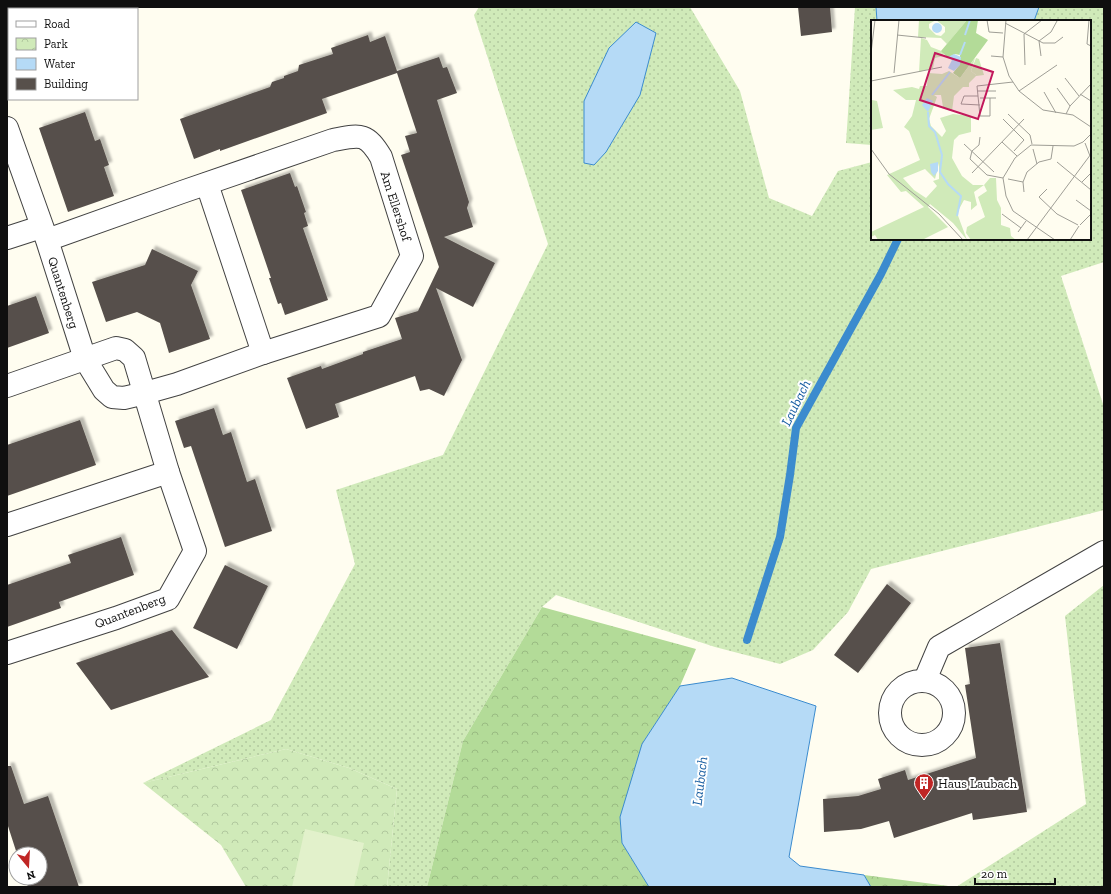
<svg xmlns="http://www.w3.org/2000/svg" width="1111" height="894" font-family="'Zilla Slab',serif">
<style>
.grass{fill:url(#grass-dots)}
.forest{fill:url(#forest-crowns)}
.park{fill:url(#park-crowns)}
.pitch{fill:#e2f1cb}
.water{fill:#b5daf6;stroke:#3b8bce}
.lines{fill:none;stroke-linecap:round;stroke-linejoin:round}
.stream{stroke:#3b8bce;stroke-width:8}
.building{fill:#57504b;filter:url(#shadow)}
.minor-casing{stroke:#424242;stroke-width:24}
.minor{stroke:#fff;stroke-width:22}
.labels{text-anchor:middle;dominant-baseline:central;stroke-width:4;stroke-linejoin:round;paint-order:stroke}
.street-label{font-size:13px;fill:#0f0f0f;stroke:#fff}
.poi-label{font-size:13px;fill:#0f0f0f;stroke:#fff;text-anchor:start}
.water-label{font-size:14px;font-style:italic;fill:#175da1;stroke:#fff}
.inset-river{fill:none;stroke:#b5daf6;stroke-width:2}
.inset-road{fill:none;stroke:#9f9e96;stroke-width:1}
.view{fill:#c2185b;fill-opacity:0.15;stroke:#c2185b;stroke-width:2}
.inset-edge{fill:none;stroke:#0f0f0f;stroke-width:2}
</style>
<defs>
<pattern id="grass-dots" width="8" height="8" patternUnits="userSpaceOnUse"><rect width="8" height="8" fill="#d0eab9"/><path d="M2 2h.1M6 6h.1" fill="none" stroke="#b1c89e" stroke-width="1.8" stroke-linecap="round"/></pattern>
<pattern id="forest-crowns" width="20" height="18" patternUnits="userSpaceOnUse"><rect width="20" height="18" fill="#b3db98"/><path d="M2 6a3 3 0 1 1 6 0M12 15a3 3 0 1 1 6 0" fill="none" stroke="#99bb82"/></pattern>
<pattern id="park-crowns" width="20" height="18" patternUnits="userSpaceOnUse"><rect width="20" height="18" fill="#d0eab9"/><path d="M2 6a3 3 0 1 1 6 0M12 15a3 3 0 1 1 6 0" fill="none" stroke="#b1c89e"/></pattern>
<filter id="shadow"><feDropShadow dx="3.5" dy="-3.5" stdDeviation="1" flood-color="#0004"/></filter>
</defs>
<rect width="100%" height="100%" fill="#fffdf0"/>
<!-- grass -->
<path class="grass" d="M479 7H690L740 91 769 198 812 216 838 171 872 162V239H1090V21H1034L1039 7H1104V262L1061 276 1104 407V510L871 569 848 612 813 650 780 664 715 647 556 595 542 607 463 741 427 887H387L397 789 349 768 286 749 143 783 271 720 355 564 336 490 443 455 548 244 474 15Z
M855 7H876L877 21H872V145L846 143Z
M1104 585V887H956L1086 804 1065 616Z"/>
<!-- forest -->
<path class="forest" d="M542 607 696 649 680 686 642 744 622 843 649 887H427L463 741Z
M864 875 956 887H871Z"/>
<!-- park -->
<path class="park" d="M286 749 349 768 397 789 387 887H246L221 845 143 783Z"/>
<!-- pitch -->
<path class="pitch" d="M305 829 364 843 354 887H292Z"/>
<!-- water -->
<path class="water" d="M876 7H1039L1034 21H877Z
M636 22 656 33 640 95 606 152 594 165 584 163V101L609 48Z
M732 678 816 706 789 857 800 866 864 875 871 887H649L622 843 620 817 642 744 680 686Z"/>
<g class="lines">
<!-- stream -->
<path class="stream" d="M747 640 780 537 790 475 796 428 881 274 898 239"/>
</g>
<!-- building -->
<path class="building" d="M798 7H830L832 32 801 36Z
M368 35 370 42 385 36 397 71 439 57 443 68 447 67 457 93 437 100 469 202 467 208 473 227 444 237 495 263 473 307 436 288 462 360 444 396 429 389 420 391 415 376 335 404 339 417 306 429 287 378 321 366 322 369 363 354V352L402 339 395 318 418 311 439 267 401 155 410 152 405 136 417 133 397 73 322 99 327 113 220 151V149L194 159 180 119 270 87 272 82 284 78V76L298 71 299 65 333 54 331 48Z
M85 112 95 141 100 139 109 165 104 167 114 196 68 212 39 128Z
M290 173 295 187 297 186 306 212 304 213 308 226 303 228 328 300 285 315 281 303 278 304 269 278H271L241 190Z
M152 249 198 271 191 285 210 339 169 353 160 323 137 312 106 322 92 282 145 265Z
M36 296 49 333 7 348V306Z
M214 408 223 435 231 432 247 482 255 479 272 531 225 547 191 446 184 448 175 421Z
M80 420 96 465 7 496V445Z
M121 537 134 575 59 602 61 608 7 627V585L71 563 68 555Z
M225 565 268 586 237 649 193 628Z
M887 584 911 603 858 673 834 655Z
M172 630 209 677 111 710 76 663Z
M1000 643 1027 812 973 820 972 813 894 838 889 821 861 829 824 832 823 799 858 796 881 789 878 779 905 770 908 780 976 758 965 685 970 684 965 648Z
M7 766H11L24 804 48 796 79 887H28L25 878H40V854H17L7 823Z"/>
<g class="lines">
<!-- minor casing -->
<g class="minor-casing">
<g id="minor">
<path id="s1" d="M7 128 47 240 85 359 104 390 112 397 124 398 145 393 177 384 263 353 379 316 412 256 381 157C366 132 360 135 333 140L182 192 47 240"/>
<path d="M207 184 263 353"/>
<path d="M7 238 41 227"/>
<path d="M7 386 116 348 125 350 134 358 168 472 195 551 168 599 116 618 7 653"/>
<path d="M7 525 168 472"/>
<path d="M925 680 939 647 1104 552"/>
<circle cx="922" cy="713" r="32"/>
</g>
</g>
<!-- minor -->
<use href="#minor" class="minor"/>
</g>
<!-- icons -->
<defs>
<g id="building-pin" transform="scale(1)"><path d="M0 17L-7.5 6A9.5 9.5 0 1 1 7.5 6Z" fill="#c02625" stroke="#fff"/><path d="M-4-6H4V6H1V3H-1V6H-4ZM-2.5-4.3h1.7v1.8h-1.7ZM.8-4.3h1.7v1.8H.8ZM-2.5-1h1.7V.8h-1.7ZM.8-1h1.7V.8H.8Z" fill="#fff"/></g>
</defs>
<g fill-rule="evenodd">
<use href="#building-pin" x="924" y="783"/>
</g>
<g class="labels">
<!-- street labels -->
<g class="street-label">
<text transform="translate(396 206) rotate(72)">Am Ellershof</text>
<text stroke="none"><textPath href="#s1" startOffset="174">Quantenberg</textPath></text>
<text transform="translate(130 611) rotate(-21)">Quantenberg</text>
</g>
<!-- poi labels -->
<g class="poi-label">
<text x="938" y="783">Haus Laubach</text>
</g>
<!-- water labels -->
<g class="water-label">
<text transform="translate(796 403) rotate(-64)">Laubach</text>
<text transform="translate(700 781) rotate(-83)">Laubach</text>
</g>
</g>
<!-- overview -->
<g transform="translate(871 20)">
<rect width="220" height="220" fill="#fffdf0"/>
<path d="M48 0 83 1 96 0 76 24 70 18 47 17ZM65 0 74 7V12L70 16 65 15 58 8V4ZM50 18 56 20 60 27 73 32 72 36 64 38 62 48 48 52ZM104 38 100 51 105 55H113L105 56 98 63V67H92L83 76 81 91 72 87 70 75H63L66 77 58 99 60 106 71 117 75 111 69 98 82 94 100 96V112L88 115 83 120 81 138 91 156 102 165H113L119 158H125L126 180 130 188V205L139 208 140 216 145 220H153H100L95 213 96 207 114 197 107 177 116 171 113 165 103 172 106 185 100 190V182L93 180 86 193 96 220 82 203 59 184 57 187 77 207 51 220H7L4 215 0 217V212L53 187 35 171 30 172 16 155 49 140 38 111 33 107 41 96 45 80H35L22 70 41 67 48 69 49 66H56L57 53 71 54 78 51 89 58ZM68 143V159L62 161 66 166 55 178 43 170 32 158 54 149 64 159ZM0 76 1 80 6 81 12 108 0 110Z" fill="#d0eab9" fill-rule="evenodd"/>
<path d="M96 0H107L105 13 117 20 89 58 82 53 89 44V35L84 34 77 38 70 31Z" fill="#b3db98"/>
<path d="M105 38 108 39 113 55H105L100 51Z" fill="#d0eab9"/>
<path d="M61 8a5 5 0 1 1 10 0a5 5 0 1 1-10 0ZM83 34 90 37 89 45 83 51 77 48 81 40 77 37ZM56 78 62 81 57 92 51 85ZM67 142V151L63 156 60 152 59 144Z" fill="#b5daf6"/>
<path class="inset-river" d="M94 15 99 0M89 35 94 22M61 75 79 52M57 92 58 106 64 112 71 135 69 152 77 164 90 176 86 196"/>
<path class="inset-road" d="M116 0 118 12 132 13M135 0 132 37 138 56 148 71 172 90 202 95 220 107M218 0 216 24 220 26M134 3 172 23H184L192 17M26 15 55 18M0 33 4 0M120 36 132 37M170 36 168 21 180 12 186 1M154 45 153 14 171 0M23 53 28 0M194 58 208 76M0 61 71 47M186 68 199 86M107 71H125M148 71 186 45M173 72 185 93M209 74 220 81M107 76H93L90 84 109 85M109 78H125M119 78V96H109L106 66 142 62M137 94 159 115 161 124M195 94 199 86 220 64M132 99 153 120 143 131M109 117 108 125 101 131 99 139 116 155 132 158M131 122 146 136M214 123 219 136M93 124 123 152M0 129 18 154 68 194 92 220M162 129 166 144M186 142 220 170M101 153 153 99M137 159 152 162M211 162 220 153M176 169 168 177 186 194 207 205M153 172 152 162 156 152 168 142 180 139 182 126M205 180 220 191M131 194 150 208M209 205 220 194M147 212 155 201M156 220 220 134M184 220 142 191 135 176 132 158 144 138 160 125 203 126 212 122 220 114M199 220 208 206"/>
<path class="view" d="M64 33 122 52 107 99 49 80Z"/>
<rect width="220" height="220" class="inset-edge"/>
</g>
<!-- border -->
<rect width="1111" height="894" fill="none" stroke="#0f0f0f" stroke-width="16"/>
<!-- legend -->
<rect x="8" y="8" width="130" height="92" fill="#ffffff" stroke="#9f9f9f"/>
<rect x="16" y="21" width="20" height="6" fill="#ffffff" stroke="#9f9f9f"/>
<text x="44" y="28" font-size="12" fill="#0f0f0f">Road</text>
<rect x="16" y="38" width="20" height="12" fill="url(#park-crowns)" stroke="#9f9f9f"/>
<text x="44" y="48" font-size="12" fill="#0f0f0f">Park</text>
<rect x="16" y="58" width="20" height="12" fill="#b5daf6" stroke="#9f9f9f"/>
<text x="44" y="68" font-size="12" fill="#0f0f0f">Water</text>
<rect x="16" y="78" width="20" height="12" fill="#57504b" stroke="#9f9f9f"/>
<text x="44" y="88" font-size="12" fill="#0f0f0f">Building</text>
<!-- north arrow -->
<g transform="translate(28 866) rotate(162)"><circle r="19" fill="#ffffff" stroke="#9f9f9f"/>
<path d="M0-3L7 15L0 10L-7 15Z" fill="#c02625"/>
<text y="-6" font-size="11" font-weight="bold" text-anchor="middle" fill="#0f0f0f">N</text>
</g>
<!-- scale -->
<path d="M975 878v6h80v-6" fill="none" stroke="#0f0f0f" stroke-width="2"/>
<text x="981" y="878" font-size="12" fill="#0f0f0f" stroke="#ffffff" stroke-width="3" paint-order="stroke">20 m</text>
</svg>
